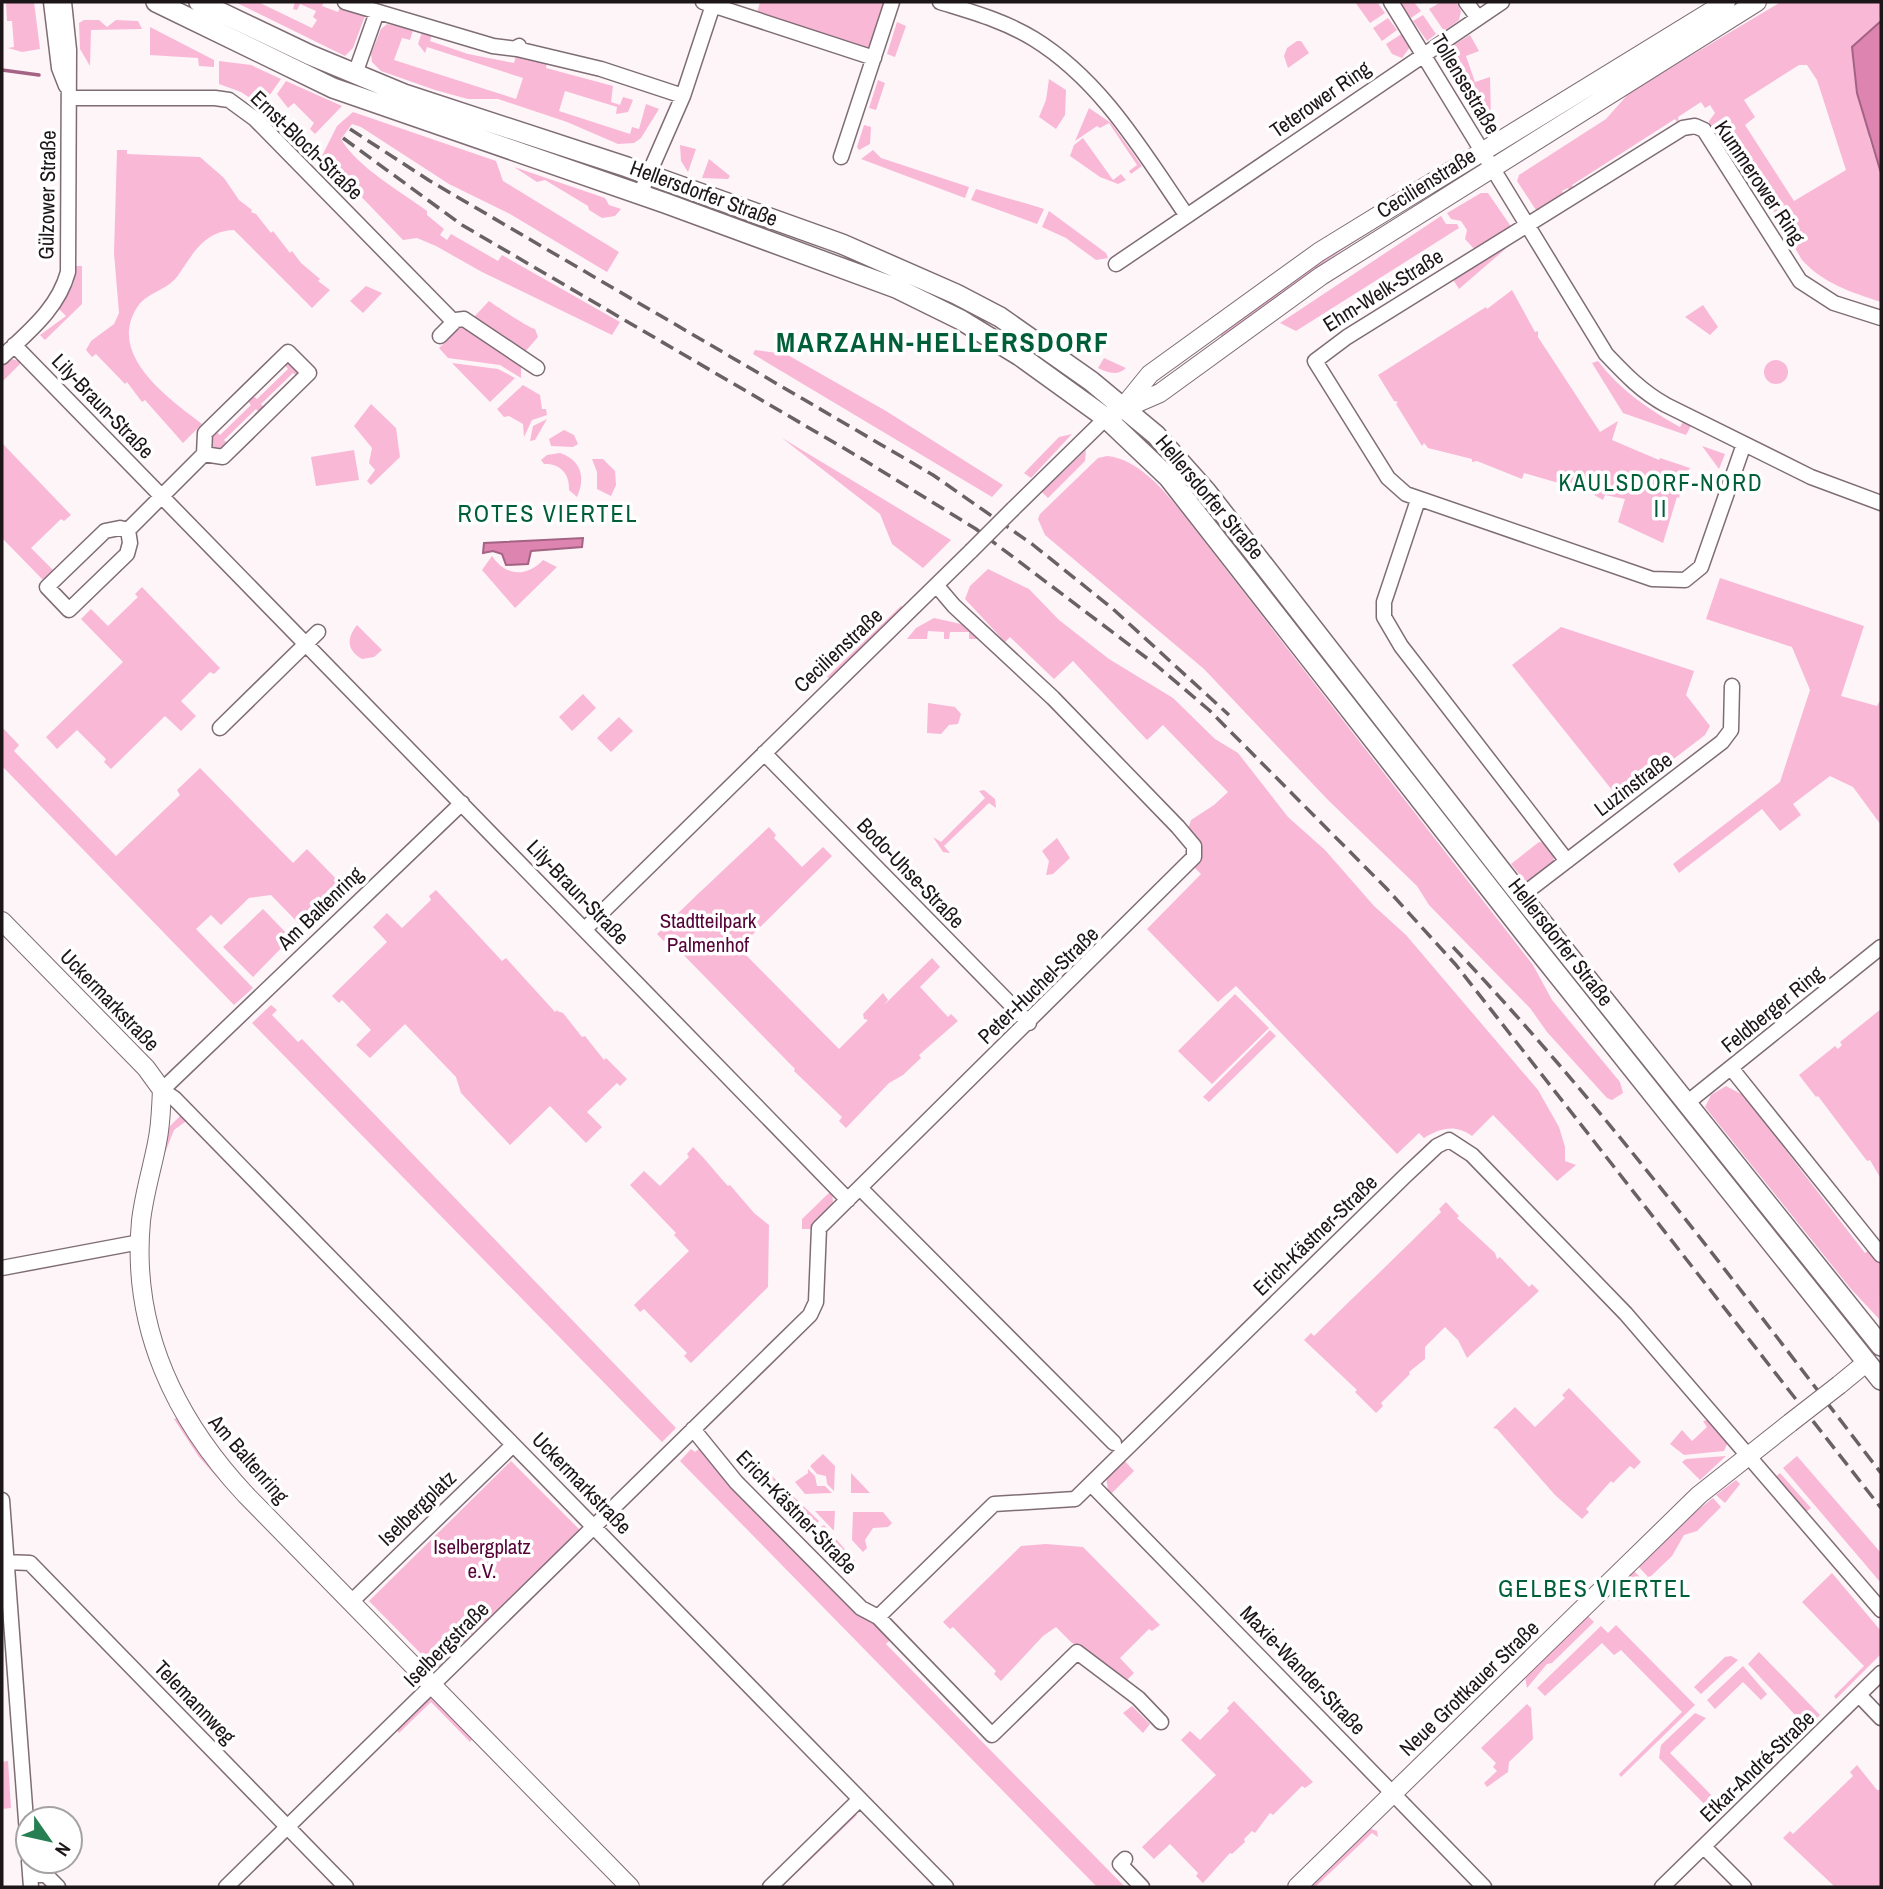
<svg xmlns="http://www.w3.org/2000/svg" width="1883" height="1889" font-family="'Archivo Narrow',sans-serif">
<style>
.green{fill:#fab8d7;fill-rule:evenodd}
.water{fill:#dd84b0;stroke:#a36383;stroke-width:2}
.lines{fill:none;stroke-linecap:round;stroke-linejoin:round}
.stream{stroke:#a36383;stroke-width:3.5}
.minor-casing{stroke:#7f6d75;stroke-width:17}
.tertiary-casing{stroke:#7f6d75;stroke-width:20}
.secondary-casing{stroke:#7f6d75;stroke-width:22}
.minor{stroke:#fff;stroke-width:14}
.tertiary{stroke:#fff;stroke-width:18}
.secondary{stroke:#fff;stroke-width:19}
.rail{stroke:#696265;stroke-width:3.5;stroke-dasharray:14 7;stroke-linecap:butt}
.minor-bridge-casing{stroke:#7f6d75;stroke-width:17;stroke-linecap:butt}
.tertiary-bridge-casing{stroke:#7f6d75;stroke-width:20;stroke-linecap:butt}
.minor-bridge{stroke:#fff;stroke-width:14}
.tertiary-bridge{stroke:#fff;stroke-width:18}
.labels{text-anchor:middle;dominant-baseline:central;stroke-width:7;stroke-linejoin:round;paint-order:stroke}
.street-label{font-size:21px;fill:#1d1619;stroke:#fff}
.park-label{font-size:21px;fill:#560438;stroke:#fff}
.neighbourhood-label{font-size:23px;letter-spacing:2px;fill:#005f39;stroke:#fff}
.quarter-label{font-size:24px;letter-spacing:2px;fill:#005f39;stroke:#fff}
.district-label{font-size:28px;font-weight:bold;letter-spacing:2px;fill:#005f39;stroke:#fff}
</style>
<rect width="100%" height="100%" fill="#fdf5f8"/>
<!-- green -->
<path class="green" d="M6 2H34L40 49 22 52 8 48 14 47 12 21H7Z
M235 2H258L312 28 317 20 313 17 316 11 300 4 297 10 293 9 295 2H324L322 6 338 12 341 5 365 16 353 48 345 56Z
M760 2H886L870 51 757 13Z
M1355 2H1377L1385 13 1370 23Z
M1399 2H1414L1421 11 1411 18Z
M1441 2H1456L1461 11 1459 20 1444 31 1429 9Z
M1781 2H1881L1869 138 1881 173V302C1851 292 1824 284 1802 260L1737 148 1717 127 1711 131 1709 121 1715 113 1710 105 1705 108 1701 102 1678 117 1679 125 1675 119 1572 185 1575 191 1572 193 1568 188 1562 191 1565 197 1536 210 1517 181 1519 175 1606 119 1630 92ZM1799 65H1807L1817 80 1846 170 1794 201 1745 125 1755 117 1744 100Z
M1423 15 1436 34 1427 41 1413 21Z
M1388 18 1397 30 1382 41 1373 28Z
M84 20H99L107 27 116 20 138 21 142 29 91 30 90 66 80 49 79 23Z
M897 22 906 26 895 57 887 54Z
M387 24 413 30 410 40 402 38 394 60 516 99 523 78 427 47 425 53 418 44 422 32 432 34 430 41 468 54 514 63 516 56 547 59 546 68 613 86 611 102 620 105 623 97 633 100 628 112 616 114 617 107 565 91 559 111 630 134 632 127 639 129 646 104 659 109 641 138 634 143 618 144 567 122 498 99H468L435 90 381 71 372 62 371 54 381 29Z
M150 27 214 60V67L199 66 198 58 150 55Z
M1403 33 1410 47 1402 58 1392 54 1386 44Z
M1470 35 1479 51 1466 56 1475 82 1490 77 1491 119C1469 116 1455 79 1445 62L1452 46Z
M1297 41H1301L1309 53 1288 68 1284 56 1287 48Z
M219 61 251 65 281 79 262 106 241 92 219 84Z
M1049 79 1066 90 1065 115 1056 129 1039 117 1046 100Z
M878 80 885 83 876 110 869 108Z
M286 81 342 106 315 134 310 129 314 123 294 103 288 108 277 94Z
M1089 108 1111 123 1142 166 1131 174 1129 171 1137 165 1109 123 1100 128 1097 126 1075 141Z
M353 112 496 161 503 181 619 252 607 272 510 214 449 184 361 127 352 124 341 139C356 166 401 192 427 211V215L444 229 440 235 447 240 451 234 498 261 502 255 620 322 612 335 482 272 436 246 417 238 403 240 322 156 337 126Z
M864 125 871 127 870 144 859 150 857 147Z
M1083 138 1113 180 1121 174 1126 180 1118 184 1100 177 1070 156 1074 145Z
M680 145 696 149 688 172 681 161Z
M117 150H127V154L200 157 224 178 239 200 252 210 251 212 256 214 271 233 273 231 290 253 292 251 301 263 320 279 318 281 330 290 312 308 234 230C205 231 194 252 179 274 169 290 149 291 138 306 105 355 170 399 202 424L183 443 145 400 142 402 127 382 125 384 96 354 92 357 86 350 91 341 114 324 119 313 114 253Z
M873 150 881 158 969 187 965 198 861 159Z
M709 159 730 176 728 179 702 178Z
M514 167 605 198 609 205 621 209 615 216 602 218 589 210 588 206 545 180 537 182Z
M1465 168 1467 171 1342 250 1221 337V334L1265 303 1292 278Z
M976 189 1038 207 1044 209 1037 224 971 200Z
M674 191 828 248 773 231 755 229 671 200Z
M1481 193H1488L1512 228 1476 251 1465 239 1467 230 1461 221 1451 219 1447 213Z
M1049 211 1106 253 1108 258 1096 260 1066 238 1042 227Z
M1441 216 1446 224H1457L1459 228 1296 331 1280 323Z
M1514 239 1511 244 1459 289 1452 278Z
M76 266H82V304L45 340 40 335 66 316 58 308 73 285Z
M366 286 382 293 363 313 350 301Z
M1512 290 1535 332 1538 331V337L1600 432 1618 421 1612 440 1659 460 1660 458 1690 468 1684 478 1679 498 1677 497 1663 543 1618 522 1625 499 1605 495 1603 500 1589 492 1569 488V486L1524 473 1522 479 1477 461 1472 462V459L1428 448 1424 443 1422 446 1396 404 1398 402 1394 401 1378 375 1486 307 1487 309Z
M489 301C496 306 529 328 535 329L538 337 524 353 501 334 497 337 474 317Z
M1703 305 1718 327 1710 335 1685 317Z
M464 323 521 364V378L500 365 448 358 439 348Z
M755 350 786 354 886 411 1003 485 992 497 753 354Z
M1104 358 1126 368C1118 376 1108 373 1098 368Z
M12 359 22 362 2 382V364Z
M1764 372a12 12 0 1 1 24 0a12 12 0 1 1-24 0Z
M288 361 300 370 299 378 293 373 261 404 267 410 262 415 256 409 224 440 230 446 224 451H210L209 434 214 430 220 435 251 405 246 399 251 394 257 399 288 369 283 363Z
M1598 361C1619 389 1649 410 1680 427L1684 420 1692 424 1686 435 1623 413 1592 363Z
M452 363 498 369 515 378 490 402Z
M523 385 540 395 542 409H546L547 415 532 420 524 437 523 424 509 416 504 417 497 409Z
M371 404 396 428 400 457 371 485 367 481 375 470 369 463 372 448 354 426Z
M547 419 535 440 530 441 533 426Z
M564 430 574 435 578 444 573 447 551 446 549 439Z
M1072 434 1031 478 1024 473 1059 437Z
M782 438 951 540 923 568 892 544 880 514Z
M2 443 71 515 64 521 61 519 31 548 53 570 43 580 2 538Z
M1152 445 1263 578 1415 770 1412 772 1390 749 1149 448Z
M1702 446 1725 454 1719 469Z
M354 450 359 480 316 486 311 457Z
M1086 450 1085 461 1048 498 1042 492Z
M560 453C581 460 586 477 577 497L569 490C570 474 560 463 544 464L541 460 547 455Z
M1107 456C1137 459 1161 487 1179 509L1533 965 1552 1000 1620 1082 1623 1093 1612 1100 1607 1098 1547 1032 1530 1008 1429 905 1417 886 1328 800 1204 669 1045 535 1038 519 1040 514 1098 458Z
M592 459H603L615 471 616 485 611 496 597 489V472Z
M492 556C506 576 526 578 543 560L557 567 515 608 482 570Z
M988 569 1029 589 1059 620 1109 659 1173 698 1215 739 1238 753 1288 817 1325 850 1374 906 1406 935 1538 1090 1559 1127 1565 1147V1161L1576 1165 1557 1181 1493 1115 1472 1136C1455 1124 1441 1128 1424 1138L1419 1133 1397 1154 1236 986 1218 1002 1147 929 1201 874 1194 867 1201 847 1188 829 1191 820 1214 805 1228 792 1163 725 1147 740 1073 661 1054 679 1010 637 1005 642 965 599 970 586Z
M1720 578 1864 626 1841 696 1877 706 1881 699V825L1853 787 1830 776 1793 804 1801 815 1780 831 1762 809 1679 873 1673 864 1780 782 1810 690 1792 647 1706 619Z
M142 587 220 668 214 674 210 672 181 701 196 716 181 731 165 716 111 769 104 762 106 759 77 730 57 749 46 737 123 662 81 619 91 609 108 626 138 597 135 594Z
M901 606 903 607 831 679 827 677Z
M934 618 961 624 979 639H969V632H950L949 639H944V632L928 631 927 639H907L916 628Z
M357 625 382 650 374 657 362 659C347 650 346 639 357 625Z
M1561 627 1694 671 1686 695 1710 726 1705 735 1620 800 1512 665Z
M583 694 596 708 572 731 559 717Z
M928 703 955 707 961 714 958 724 949 725 941 734 927 733Z
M619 717 633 731 611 752 597 738Z
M2 727 19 745 14 751 116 856 180 795 177 790 200 768 293 863 307 849 345 888 304 929 271 895 249 898 221 925 211 915 196 929 253 988 234 1005 2 766Z
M984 790 995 799 996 808 989 803 944 846 950 853 943 852 933 837 941 842 985 798 979 791Z
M769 827 776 835 774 838 802 867 823 847 832 856 739 948 839 1049 868 1020 864 1019 863 1014 883 993 888 1000 884 1005 932 958 940 967 920 987 948 1017 951 1014 958 1021 919 1055 921 1058 903 1075 889 1083 846 1128 839 1121 842 1117 794 1071 795 1069 667 938 664 941 657 934C695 896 729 865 769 827Z
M1057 838 1070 858 1053 874 1046 875 1049 861 1042 851Z
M1539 842 1547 843C1565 865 1544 871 1527 884L1511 864Z
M436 890 502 961 506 958 555 1012 558 1009 557 1011 563 1013 582 1037 585 1036 604 1060 606 1058 627 1079 620 1086 617 1083 587 1112 602 1127 586 1143 550 1106 510 1145 461 1093 456 1077 405 1024 370 1058 356 1045 371 1030 342 1000 339 1003 332 996 387 942 373 927 387 913 402 928 431 900 429 896Z
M263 909 291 938 253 977 223 947Z
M1235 994 1269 1028 1212 1084 1178 1051Z
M271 1005 277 1010 272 1015 298 1042 302 1039 676 1428 662 1442 252 1023Z
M1881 1009V1179L1870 1160 1867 1161 1818 1096 1816 1097 1799 1075 1835 1046 1838 1049 1842 1045 1840 1042Z
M1270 1030 1276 1036 1209 1102 1203 1097Z
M1726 1086 1743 1095 1865 1253 1871 1249 1881 1261 1879 1319 1851 1289 1705 1107 1711 1095Z
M180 1116 189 1119 174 1130 165 1153 160 1152 170 1126Z
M693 1147C708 1162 716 1173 728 1186L730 1185 754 1213 769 1225 768 1287 691 1363 684 1356 687 1353 644 1309 640 1312 634 1305 689 1251 674 1235 676 1233 630 1185 644 1171 660 1186 689 1157 687 1154Z
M832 1190 833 1202 813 1229H802V1219Z
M1446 1202 1459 1216 1457 1218 1495 1253 1497 1259 1500 1257 1529 1287 1532 1284 1539 1291 1467 1358 1458 1340 1445 1327 1425 1347V1359L1409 1372 1410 1374 1381 1403 1383 1406 1376 1413 1355 1392 1357 1390 1304 1340 1311 1333 1314 1336C1360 1291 1395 1258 1441 1212L1439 1209Z
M1569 1388 1641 1462 1634 1469 1630 1466 1613 1483 1611 1481 1586 1509 1589 1512 1582 1519 1555 1495 1497 1429 1493 1428 1515 1407 1535 1427 1565 1398 1562 1395Z
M179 1417 227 1481 224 1485 199 1457 174 1419Z
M1708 1420 1728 1442 1724 1451 1684 1455 1670 1444 1682 1430 1692 1441 1707 1427 1703 1421Z
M700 1448 870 1620 892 1638 886 1644 1125 1887H1097L680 1461 691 1449 695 1452Z
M823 1454 835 1466 834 1491 827 1484 826 1476 817 1474 810 1466Z
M1726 1456 1700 1480 1682 1462 1686 1459Z
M1797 1456 1881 1553V1583L1783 1468Z
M1123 1459 1134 1471 1109 1496 1106 1477Z
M511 1461 580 1530 436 1669 369 1601Z
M808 1469 815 1476 817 1486H825L832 1493 805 1494 795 1482 808 1473Z
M851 1473 870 1493H851Z
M1780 1473 1811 1508 1805 1513 1775 1477Z
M772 1476 819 1521 816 1524 770 1477Z
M1736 1480 1740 1484 1725 1503 1716 1495Z
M1713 1498 1721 1507 1697 1531 1684 1535 1672 1556 1649 1578 1637 1565 1677 1526Z
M815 1511H835L834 1530H833Z
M853 1512H883L892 1523 888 1527 873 1528 865 1540 867 1548 863 1552 852 1540Z
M824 1525 855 1561 851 1564 831 1544 821 1527Z
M1046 1544 1083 1547 1160 1625 1152 1631 1149 1629 1120 1658 1134 1673 1127 1680 1071 1642 1056 1627 1043 1636 1001 1681 994 1674 996 1671 953 1627 950 1629 943 1622 1021 1546Z
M1633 1570 1645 1582 1619 1601 1614 1589Z
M1832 1573 1881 1631V1654L1836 1699 1834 1696 1864 1666 1802 1602Z
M1587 1615 1594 1622 1552 1663 1547 1664 1527 1688 1525 1677Z
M1616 1625 1695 1705 1621 1777 1619 1774 1682 1712 1621 1650 1614 1655 1602 1643 1545 1696 1537 1688 1601 1626 1608 1633Z
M1759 1652 1820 1715 1807 1728 1748 1664Z
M1731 1656 1738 1660 1701 1694 1694 1687 1725 1657Z
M1743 1666 1767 1694 1761 1700 1743 1682 1715 1709 1707 1700Z
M432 1697 474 1737 470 1742 431 1702 399 1733 396 1729Z
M1234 1701 1313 1782 1305 1788 1302 1786 1273 1815 1270 1813 1255 1833 1252 1831 1244 1839 1245 1842 1232 1854 1230 1853 1203 1883 1196 1876 1198 1873 1170 1844 1154 1859 1142 1847 1216 1775 1181 1740 1190 1731 1200 1740 1229 1711 1227 1708Z
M1527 1704 1531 1708 1533 1739 1509 1762 1508 1772 1487 1787 1484 1783 1497 1771 1493 1767 1496 1763 1481 1748Z
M1132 1706 1150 1724 1143 1733 1123 1713Z
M1695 1713 1706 1718 1670 1753 1724 1808 1716 1816 1659 1758 1661 1745Z
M8 1761 11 1808 2 1809V1762Z
M1857 1765 1877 1790H1881V1887H1835L1783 1838 1790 1831 1793 1834 1853 1776 1850 1772Z
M852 1813 857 1815 782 1887H775Z
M1368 1828 1377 1831 1378 1837 1372 1833 1315 1887H1308Z"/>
<!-- water -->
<path class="water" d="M1881 21V173L1857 93 1852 47Z
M583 538 582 547 531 551 528 564 506 565 502 554 493 551 483 553 484 543Z"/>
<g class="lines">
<!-- stream -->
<path class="stream" d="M2 70 39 75"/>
<!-- minor casing -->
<g class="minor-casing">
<path id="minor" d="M51 2 59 68 66 86
M345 2 493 46 517 49 519 46
M703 2 874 58
M940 2C972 12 1005 21 1034 39 1102 81 1143 152 1187 216
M1391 2 1606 354C1625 374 1642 392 1666 405L1811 477 1881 503
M1466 2 1478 18
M517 49 601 69 683 96
M355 74 377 12
M69 98H215L229 100 255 119 454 322
M841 157 892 2
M640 194 683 96 713 5
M1116 264 1502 2
M440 336 456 320 464 319 537 368
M14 345 848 1200
M288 352 309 373 223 457 204 454 205 433Z
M2 357C28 332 58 309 68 272L69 50 64 2
M1744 444 1701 567 1685 580 1652 579 1406 494 1388 478 1315 361 1347 337 1683 128 1695 126 1704 130 1800 281 1834 303 1881 318
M1418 500 1384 602V617L1401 646 1567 861
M1013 509 1106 418
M120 528 128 530 130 543 127 554 69 610 47 587 105 531Z
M128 530 204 454
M220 728 318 632
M764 753 1029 1023
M462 803 162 1090 174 1098 946 1887
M1521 896 1722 742 1731 730 1732 686
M585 929 971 551
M1731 1068 1881 1255
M1688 1102 1881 947
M860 1188 1114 1443
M2 1268 140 1242
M693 1429 736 1482 861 1608 878 1617 992 1735 1077 1652 1138 1698 1161 1722
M1091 1484 1484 1887
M2 1500 28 1847
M6 1562 30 1563 346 1887
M351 1602 513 1445
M878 1617 994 1504 1075 1499 1405 1176 1437 1146 1449 1140 1472 1155 1626 1314 1881 1610
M1859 1695 1881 1718
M1704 1847 1744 1887
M1125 1859 1120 1864 1142 1887
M29 1861 31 1887
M30 1874 46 1875 58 1887
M226 1887 810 1315 816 1302 819 1228 1194 857V846L1178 827 1053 698 954 606 937 586
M770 1887 860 1799
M1662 1887 1881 1673"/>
</g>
<!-- tertiary casing -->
<g class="tertiary-casing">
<path id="tertiary" d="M1124 406 1150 374 1319 252 1726 2
M1112 414 1160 393 1321 276 1757 2
M2 921 146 1068 162 1090C161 1107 161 1125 157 1143 152 1169 144 1194 141 1221 131 1327 175 1419 246 1495L630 1887
M1839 1385 1867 1362
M1297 1887 1699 1495 1790 1423"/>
</g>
<!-- secondary casing -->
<g class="secondary-casing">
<path id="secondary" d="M156 2 333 88 665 203 896 288 961 320 1020 356 1106 418 1168 477 1526 935 1881 1380
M199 2 310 55 404 94 627 167 842 244 956 294 1000 317 1091 381 1156 435 1206 491 1521 896 1881 1346"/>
</g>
<!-- minor -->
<use href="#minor" class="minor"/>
<!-- tertiary -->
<use href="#tertiary" class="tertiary"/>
<!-- secondary -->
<use href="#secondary" class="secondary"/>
<!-- rail -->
<path class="rail" d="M350 129 430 181 933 475 1032 544 1113 609 1229 715
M343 138 462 225 864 460 976 529 1156 665 1209 710 1387 889 1456 965 1881 1508
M1453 947C1609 1111 1743 1294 1881 1473"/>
<!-- minor-bridge casing -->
<g class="minor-bridge-casing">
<path id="minor-bridge" d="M971 551 1013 509"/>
</g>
<!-- tertiary-bridge casing -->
<g class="tertiary-bridge-casing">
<path id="tertiary-bridge" d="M1790 1423 1839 1385"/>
</g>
<!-- minor-bridge -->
<use href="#minor-bridge" class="minor-bridge"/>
<!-- tertiary-bridge -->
<use href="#tertiary-bridge" class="tertiary-bridge"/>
</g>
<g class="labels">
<!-- street labels -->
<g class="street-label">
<text transform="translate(1466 84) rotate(59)">Tollensestraße</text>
<text transform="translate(1320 99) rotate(-35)">Teterower Ring</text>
<text transform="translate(307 145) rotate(44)">Ernst-Bloch-Straße</text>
<text transform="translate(1760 182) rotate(56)">Kummerower Ring</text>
<text transform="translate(1426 183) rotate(-32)">Cecilienstraße</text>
<text transform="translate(704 193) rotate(20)">Hellersdorfer Straße</text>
<text transform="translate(47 195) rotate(-89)">Gülzower Straße</text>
<text transform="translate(1383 290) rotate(-32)">Ehm-Welk-Straße</text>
<text transform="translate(103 406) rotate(46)">Lily-Braun-Straße</text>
<text transform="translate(1210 497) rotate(50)">Hellersdorfer Straße</text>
<text transform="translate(838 650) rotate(-43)">Cecilienstraße</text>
<text transform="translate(1633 784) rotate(-37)">Luzinstraße</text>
<text transform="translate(911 873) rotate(46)">Bodo-Uhse-Straße</text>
<text transform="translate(578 892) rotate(46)">Lily-Braun-Straße</text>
<text transform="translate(320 908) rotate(-44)">Am Baltenring</text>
<text transform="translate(1561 942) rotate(52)">Hellersdorfer Straße</text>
<text transform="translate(1038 985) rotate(-44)">Peter-Huchel-Straße</text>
<text transform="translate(110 1000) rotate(46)">Uckermarkstraße</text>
<text transform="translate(1772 1009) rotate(-39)">Feldberger Ring</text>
<text transform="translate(1315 1235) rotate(-44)">Erich-Kästner-Straße</text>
<text transform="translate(249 1459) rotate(49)">Am Baltenring</text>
<text transform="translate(582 1483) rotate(46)">Uckermarkstraße</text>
<text transform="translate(417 1508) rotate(-44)">Iselbergplatz</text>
<text transform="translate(797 1512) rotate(46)">Erich-Kästner-Straße</text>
<text transform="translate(446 1644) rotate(-45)">Iselbergstraße</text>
<text transform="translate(1303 1670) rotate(46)">Maxie-Wander-Straße</text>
<text transform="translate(1469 1688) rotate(-44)">Neue Grottkauer Straße</text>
<text transform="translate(195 1702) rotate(46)">Telemannweg</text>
<text transform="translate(1757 1766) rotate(-44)">Etkar-André-Straße</text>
</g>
<!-- park labels -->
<g class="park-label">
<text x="708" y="920">Stadtteilpark<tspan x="708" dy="24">Palmenhof</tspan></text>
<text x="482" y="1546">Iselbergplatz<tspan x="482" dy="24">e.V.</tspan></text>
</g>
<!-- neighbourhood labels -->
<g class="neighbourhood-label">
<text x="1661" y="482">KAULSDORF-NORD<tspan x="1661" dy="26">II</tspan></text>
</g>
<!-- quarter labels -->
<g class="quarter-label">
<text x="548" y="513">ROTES VIERTEL</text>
<text x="1595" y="1588">GELBES VIERTEL</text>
</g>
<!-- district labels -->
<g class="district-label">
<text x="943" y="342">MARZAHN-HELLERSDORF</text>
</g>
</g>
<!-- border -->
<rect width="1883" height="1889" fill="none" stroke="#1d1619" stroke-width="7"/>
<!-- north arrow -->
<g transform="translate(49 1840) rotate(124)"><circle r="33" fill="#ffffff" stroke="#a5a2a3" stroke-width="2"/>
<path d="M0-5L12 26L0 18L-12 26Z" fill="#267f53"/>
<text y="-10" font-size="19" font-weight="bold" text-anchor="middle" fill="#1d1619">N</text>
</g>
</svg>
